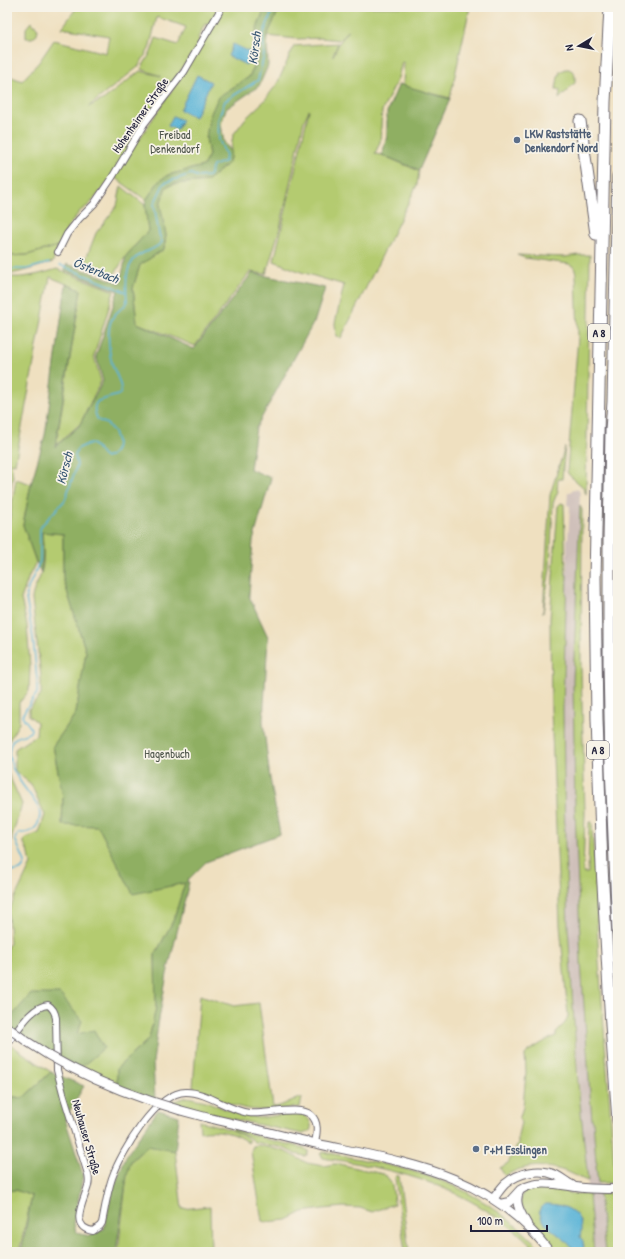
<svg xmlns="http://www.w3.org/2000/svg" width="625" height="1259" font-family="'Patrick Hand',sans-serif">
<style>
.industrial{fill:#cfc0ba}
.green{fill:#b4cb70;stroke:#6b7656;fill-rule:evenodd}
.forest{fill:#8faf62;stroke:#58684e}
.water{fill:#5ab4d7;stroke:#3e6b89}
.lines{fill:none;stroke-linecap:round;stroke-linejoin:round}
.stream{stroke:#5ab4d7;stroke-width:1.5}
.street-casing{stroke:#6a646a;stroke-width:8}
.secondary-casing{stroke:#6a646a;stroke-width:10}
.highway-casing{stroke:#6a646a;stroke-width:13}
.street{stroke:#fff;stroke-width:6}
.secondary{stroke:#fff;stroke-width:8}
.highway{stroke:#fff;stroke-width:11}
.secondary-bridge-casing{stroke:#6a646a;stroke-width:10;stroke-linecap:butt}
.secondary-bridge{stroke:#fff;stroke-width:8}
.service-dot{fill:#5c6f8a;stroke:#f7f3e8;stroke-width:1.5}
.labels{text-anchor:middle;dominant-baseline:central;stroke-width:3.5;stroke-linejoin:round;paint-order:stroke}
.shield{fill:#f7f3e8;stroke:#62616f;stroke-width:1}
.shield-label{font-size:11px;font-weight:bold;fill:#22223b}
.street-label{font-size:12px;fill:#22223b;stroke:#f7f3e8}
.service-label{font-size:12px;font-weight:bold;fill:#4e5e75;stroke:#f7f3e8;text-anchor:start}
.park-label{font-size:12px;fill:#4e554b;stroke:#f7f3e8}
.water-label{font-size:13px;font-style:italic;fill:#365572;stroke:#f7f3e8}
</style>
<rect width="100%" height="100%" fill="#f7f3e8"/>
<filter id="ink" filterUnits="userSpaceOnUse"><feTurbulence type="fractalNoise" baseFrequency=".025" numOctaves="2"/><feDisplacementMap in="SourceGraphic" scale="8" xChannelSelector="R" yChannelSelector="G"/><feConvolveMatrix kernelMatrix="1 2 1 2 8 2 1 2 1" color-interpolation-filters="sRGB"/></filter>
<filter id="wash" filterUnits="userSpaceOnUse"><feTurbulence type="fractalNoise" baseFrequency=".012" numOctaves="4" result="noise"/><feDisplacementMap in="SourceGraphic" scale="16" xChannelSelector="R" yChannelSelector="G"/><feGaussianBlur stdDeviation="0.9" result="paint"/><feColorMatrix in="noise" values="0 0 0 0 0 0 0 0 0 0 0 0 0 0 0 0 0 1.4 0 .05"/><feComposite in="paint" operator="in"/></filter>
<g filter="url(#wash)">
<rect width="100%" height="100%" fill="#efe0c0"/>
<!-- industrial -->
<path class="industrial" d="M573 489 579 490 580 494 573 681 576 845 581 962 590 1094 605 1252H594L582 1124 568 926 563 785V708L567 576 566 575 567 573V539H568L570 506 567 505 568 492H571Z"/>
<!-- green -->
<path class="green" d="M77 7H221L209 25 205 24 198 38 201 41 175 79 152 108V111L106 185 89 205 80 211 68 227 59 246 27 255 8 256 27 255 58 246 53 262 28 270 7 275V75L22 81 39 62 54 40 106 53 109 36 62 28ZM157 17 186 27 178 45 156 38 151 52 141 69 161 76 140 71 104 99 88 107 138 67 149 49Z
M223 7H265L255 34 260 56 249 77 218 97 206 138 209 155 203 166 168 175 159 181 146 200 114 177 184 72Z
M280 7H470L450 98 403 86 404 63 402 62 398 78 382 111 380 142 375 154 382 155 419 171 417 185 341 338 336 336 335 323 344 285 301 272 274 261 309 110 304 121 280 228 266 274 250 272 195 346 137 323 133 288 140 265 164 249 166 235 160 204 166 187 174 184 207 181 229 163 233 135 245 119 264 101 277 84 294 46 338 43 333 56 339 43 349 30 339 40 321 38 297 39 267 36Z
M31 22 33 25 36 26 38 30 36 36 32 38H26V28Z
M566 69H569L574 72 575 77V83L559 99 560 90 556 89 558 77 560 73 559 72Z
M121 186 145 205 148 231 126 256 113 276 84 264 96 233 117 206Z
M517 255 565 257 578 255H590L586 494 583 487 569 475 567 471 578 337 576 274 574 267 569 264 525 258Z
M57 269 114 291 94 356 101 381 80 424 56 445 81 290 50 277 15 464 11 463 13 476 7 509V276C20 280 44 273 57 269Z
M565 447 562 479H558L557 489 558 491 553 503 550 568 543 613 550 495Z
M16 479 31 484 23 525 36 562 29 576 21 599 27 625 30 666 29 691 19 703V723L7 744V536Z
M561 503 564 504 566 575H567L563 708 565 845 568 926 578 1083 588 1181C581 1179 575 1175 568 1172 546 1165 526 1163 505 1176L500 1168 508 1163 518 1144V1135L521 1122 519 1120 523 1107 526 1072 525 1055C527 1051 553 1036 556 1036V1032L565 1023 568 1016 560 925 551 709 550 619 558 506Z
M580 506 582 510 581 667 585 813 583 873H588L589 822H592L599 962 615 1175 614 1176V1183H598L596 1166 597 1163 596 1162 593 1121 592 1120 590 1094 581 962 575 811 573 681Z
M42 532 63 534V578L86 652 76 713 53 746 63 797 62 824 98 826 133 893 185 883 173 921 155 955 156 1008 149 1039 117 1068V1087L79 1069 76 1035 31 994 7 1022V946L10 944 8 912 31 864 29 854 23 841 26 838 39 833 45 815 31 784 15 771V749L36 735 37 722 29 716V709L41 695V677L32 599C33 589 38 583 41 574 45 561 43 545 42 532Z
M7 771 22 804 9 846H7Z
M200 995 234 1006 259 1003 273 1107C286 1106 289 1099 302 1098L300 1107C279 1110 257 1113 236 1106 221 1102 207 1093 193 1087Z
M11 1045 51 1072 23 1098 7 1096V1051Z
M187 1097 206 1101 232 1112 259 1118 294 1113 304 1115C310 1120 313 1124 310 1131L303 1134 237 1120 169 1103Z
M199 1121C210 1124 244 1131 249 1141L248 1143C237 1133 215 1128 200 1132Z
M233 1128 266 1139 304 1148 308 1151V1154L305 1156 295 1154 284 1148 254 1142 247 1136 233 1130Z
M258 1145 284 1151 307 1163 324 1166 333 1164H339L383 1174C394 1180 393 1193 394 1204L372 1212 360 1208 343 1207 323 1209 303 1212 287 1220 266 1222 262 1221 251 1151 253 1146Z
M147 1146 175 1151 182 1209 210 1206 211 1252H118L127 1175 131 1161Z
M324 1152C393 1166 454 1174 510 1221 522 1230 533 1240 543 1252H537C526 1238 510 1226 495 1216 447 1184 405 1173 350 1162 341 1160 331 1160 323 1158L320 1154Z
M396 1176H399L409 1252H405L395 1178Z
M553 1187 567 1191V1193L589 1194 594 1252H557C548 1233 530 1221 520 1204L523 1192 529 1188Z
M15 1190 32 1196 19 1252H7V1191Z
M599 1194H616V1202L618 1204V1252H605Z"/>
<!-- forest -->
<path class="forest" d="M265 7H280L267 36 268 66 259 86 226 109 221 124 224 142 231 151 229 163 207 181 174 184 166 187 160 204 166 235 164 249 140 265 133 288 137 323 194 349 252 273 325 288 315 320 256 428 250 469 271 478 253 541 249 596 268 637 263 722 270 778 280 834 206 862 186 882H189L167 974 158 1025 153 1062 155 1099 117 1087V1068L149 1039 156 1008 155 955 173 921 185 883 133 894 98 826 62 825 63 797 53 746 76 713 86 652 63 578V534L42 532 43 553 41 573 36 562 23 525 31 484 45 435 66 284 81 290 55 447 79 426 103 381 96 356 118 291 64 270 67 264 120 283 126 256 148 231 145 205 146 200 159 181 168 175 203 166 209 155 206 138 209 118 218 97 249 77 260 56 255 34Z
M399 84 450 99 419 170 382 155 387 136V112Z
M31 994H60L82 1021 77 1034 94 1030 104 1048 79 1069 7 1026V1022Z
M51 1072 84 1086 65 1119 83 1175 74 1223 76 1233 90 1236 104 1229 112 1192 126 1156 158 1110 179 1116 175 1151 147 1146 131 1161 127 1175 116 1252H21L32 1196 15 1190 7 1191V1096L23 1098Z"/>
<!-- water -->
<path class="water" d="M233 44 252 53 246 65 228 56Z
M197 75 211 82 195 117 180 110Z
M173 116 182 120 177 130 168 126Z
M546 1204C566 1204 586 1213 580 1237L583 1241 584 1252H572L573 1249C564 1235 543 1229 539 1211L541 1207Z"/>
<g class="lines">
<!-- stream -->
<path class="stream" d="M60 265 126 292
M7 269H27L49 263
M7 871C16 872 23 872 25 862L15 839 19 833C23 833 28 833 31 831 39 827 42 815 38 807 28 789 0 765 12 741 17 735 25 736 30 732L31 729C29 723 24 721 22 715L37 693V680L33 638 26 598 28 588 40 561V529L42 525 65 500 77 465 75 456 77 449 90 443C100 447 98 454 106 458 121 452 119 437 109 426 107 423 101 422 98 420 95 414 92 406 98 401L118 395 121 393C122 384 117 377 114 369 109 358 106 329 112 319 115 312 122 309 127 303 126 285 123 262 143 253 150 250 157 248 162 242L159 234 154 204 164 183 191 174 198 177 209 176 213 166 225 161 226 155 219 140 218 120 225 101 258 80 264 55 263 35 274 7"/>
</g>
</g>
<g filter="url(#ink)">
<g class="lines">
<!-- street casing -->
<g class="street-casing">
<path id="street" d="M58 252 67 234 79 219 94 204 113 176 144 124 184 72 222 7
M7 1044C17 1032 31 1006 48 1005 53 1008 55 1012 56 1018L57 1070 64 1097 88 1174C89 1178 89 1182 88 1186 84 1201 68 1227 93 1231L100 1226 102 1223C105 1208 107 1193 112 1178 121 1153 156 1092 186 1092 208 1092 227 1110 249 1113 265 1115 300 1105 311 1115 319 1122 317 1133 315 1143"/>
</g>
<!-- secondary casing -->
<g class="secondary-casing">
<path id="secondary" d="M209 1118C245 1126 281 1136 318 1144 408 1163 490 1173 550 1252
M493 1199C497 1194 501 1188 505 1184 519 1172 540 1168 556 1175 562 1178 567 1183 572 1185
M500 1204 509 1202 519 1191
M527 1224C521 1213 513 1202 520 1190 539 1178 563 1186 584 1188 595 1189 607 1189 618 1189"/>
</g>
<!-- highway casing -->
<g class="highway-casing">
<path id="highway" d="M610 7 605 102 595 579 597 719 602 867 611 1025 618 1120
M580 121 596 234
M618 176 613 402 611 430 609 540V663L611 766 618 931"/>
</g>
<!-- street -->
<use href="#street" class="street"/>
<!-- secondary -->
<use href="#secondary" class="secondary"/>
<!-- highway -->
<use href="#highway" class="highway"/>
<!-- secondary-bridge casing -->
<g class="secondary-bridge-casing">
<path id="secondary-bridge" d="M7 1027C66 1073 137 1100 209 1118"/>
</g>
<!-- secondary-bridge -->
<use href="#secondary-bridge" class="secondary-bridge"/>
</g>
</g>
<!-- markers -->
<g class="service-dot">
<circle cx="517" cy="140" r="4"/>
<circle cx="476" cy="1149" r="4"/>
</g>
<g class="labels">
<!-- shield labels -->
<g class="shield">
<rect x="588" y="324" width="22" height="18" rx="3"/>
<rect x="587" y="741" width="22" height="18" rx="3"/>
</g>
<g class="shield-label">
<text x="599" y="333">A 8</text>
<text x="598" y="750">A 8</text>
</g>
<!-- street labels -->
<g class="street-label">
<text transform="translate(140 115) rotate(-55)">Hohenheimer Straße</text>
<text transform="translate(87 1137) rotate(74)">Neuhauser Straße</text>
</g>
<!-- service labels -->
<g class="service-label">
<text x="525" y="133">LKW Raststätte<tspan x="525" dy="14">Denkendorf Nord</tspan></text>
<text x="484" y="1149">P+M Esslingen</text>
</g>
<!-- park labels -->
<g class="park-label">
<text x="175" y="134">Freibad<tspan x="175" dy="14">Denkendorf</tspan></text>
<text x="167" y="753">Hagenbuch</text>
</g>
<!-- water labels -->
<g class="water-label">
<text transform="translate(254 48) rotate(-83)">Körsch</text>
<text transform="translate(96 270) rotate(22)">Österbach</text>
<text transform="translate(64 468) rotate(-76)">Körsch</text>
</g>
</g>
<!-- margin -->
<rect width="625" height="1259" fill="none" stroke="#f7f3e8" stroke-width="24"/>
<!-- north arrow -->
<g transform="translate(579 46) rotate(260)" stroke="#f7f3e8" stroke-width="3" paint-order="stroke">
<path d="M0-3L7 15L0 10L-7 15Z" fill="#22223b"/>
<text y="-6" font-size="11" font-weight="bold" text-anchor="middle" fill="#22223b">N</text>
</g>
<!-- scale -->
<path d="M471 1225v6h76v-6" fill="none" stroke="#22223b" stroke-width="2"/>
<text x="477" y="1225" font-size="12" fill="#22223b" stroke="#f7f3e8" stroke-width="3" paint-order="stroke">100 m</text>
</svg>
